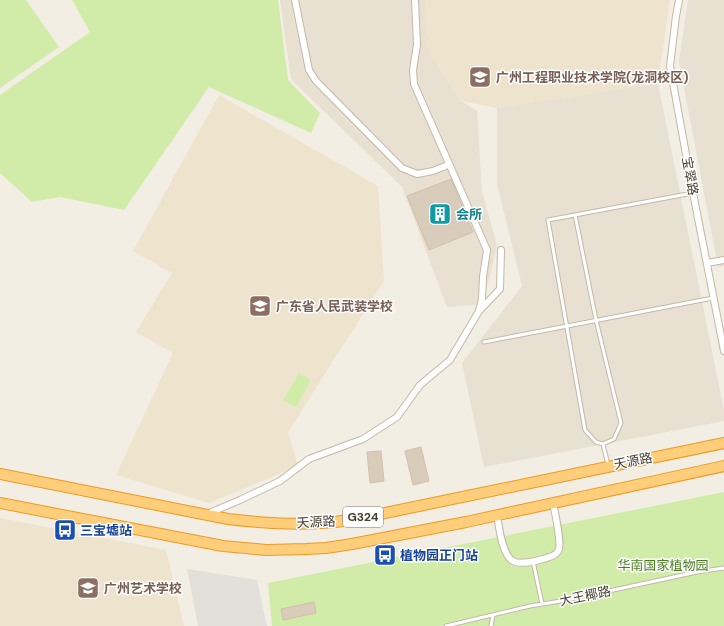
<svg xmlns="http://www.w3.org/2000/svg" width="724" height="626" font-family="'DM Sans','Noto Sans SC',sans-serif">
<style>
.residential{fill:#e8e0d1}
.education{fill:#eee3cc}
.green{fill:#d1eca8}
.parking{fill:#e3e0dc}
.building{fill:#d9ccbb;stroke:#d1c0aa}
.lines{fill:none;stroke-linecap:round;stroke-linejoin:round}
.service-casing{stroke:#c3b8a8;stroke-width:5}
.minor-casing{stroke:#c3b8a8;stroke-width:8}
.trunk-casing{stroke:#ec9925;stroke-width:12}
.service{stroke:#fff;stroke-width:3}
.minor{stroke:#fff;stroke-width:6}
.trunk{stroke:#ffce7a;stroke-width:10}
.labels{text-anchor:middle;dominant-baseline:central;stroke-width:3;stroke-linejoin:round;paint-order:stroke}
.shield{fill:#fff;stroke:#7e7870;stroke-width:1}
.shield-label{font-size:12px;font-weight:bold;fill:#463e33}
.education-label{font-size:13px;font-weight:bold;fill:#785e54;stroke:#fff;text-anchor:start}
.street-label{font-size:13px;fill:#463e33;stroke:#fff}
.culture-label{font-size:13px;font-weight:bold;fill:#0d838f;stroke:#fff;text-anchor:start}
.transit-label{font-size:13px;font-weight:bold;fill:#164399;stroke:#fff;text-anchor:start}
.park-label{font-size:13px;fill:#487d21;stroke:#fff}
</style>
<rect width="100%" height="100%" fill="#f3eee3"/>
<!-- residential -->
<path class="residential" d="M280 0H425L429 52 461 101 477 111 482 192 497 245 483 304 447 307 402 187 291 79Z
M688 0H724V266L718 267 679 61Z
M658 83 724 411V421L484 467 462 363 522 286 497 184V108Z"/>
<!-- education -->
<path class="education" d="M425 0H670L658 83 497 108 461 101 429 52Z
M219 95 378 186 384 281 288 432 298 466 209 503 116 475 173 353 136 332 172 273 133 251Z
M0 518 166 550 184 626H0Z"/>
<!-- green -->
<path class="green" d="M0 0H26L59 47 0 88Z
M72 0H278L288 80 320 113 311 133 209 87 124 210 60 197 32 202 0 173V95L90 32Z
M299 373 311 380 296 407 283 400Z
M724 492V626H272L268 583Z"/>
<!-- parking -->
<path class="parking" d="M187 569 257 580 267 626H198Z"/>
<!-- building -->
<path class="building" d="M451 179 473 232 429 250 407 196Z
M421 447 429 481 413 485 405 451Z
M381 451 384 481 370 483 367 452Z
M314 602 316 613 283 620 281 609Z"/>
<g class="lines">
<!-- service casing -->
<g class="service-casing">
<path id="service" d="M575 215 596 320 621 423 614 439 603 444 608 465
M484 342 713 298
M603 444 596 442 585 430 548 220 693 193
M533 561 542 604
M446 626 530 606 567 600 697 572 724 568
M491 626 493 615"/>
</g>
<!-- minor casing -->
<g class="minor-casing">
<path id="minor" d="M295 0 309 70 316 81 402 168 417 174 433 171 448 165
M679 0 676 16 670 66 693 193 724 351
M707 263 724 260
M480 310 500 289 501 250
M207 514 240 500 280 481 309 459 363 439 397 417 420 385 450 360 479 311 482 299 483 277 487 250 414 84 413 70 417 45 415 0
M497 515C499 527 502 555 513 561 519 565 536 561 543 559 549 557 557 556 559 549 561 542 555 512 553 503"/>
</g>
<!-- trunk casing -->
<g class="trunk-casing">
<path id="trunk" d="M0 474 228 519C270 524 308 526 351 520L724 443
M0 503 223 546 266 550 306 549 326 548 352 544 466 522 724 466"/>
</g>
<!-- service -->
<use href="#service" class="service"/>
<!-- minor -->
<use href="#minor" class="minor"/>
<!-- trunk -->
<use href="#trunk" class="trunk"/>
</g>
<!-- icons -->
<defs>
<g id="university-square" transform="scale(1.15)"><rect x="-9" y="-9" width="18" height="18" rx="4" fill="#8d6e63" stroke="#fff"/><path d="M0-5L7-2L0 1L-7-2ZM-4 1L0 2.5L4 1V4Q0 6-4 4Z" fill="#fff"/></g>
<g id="building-square" transform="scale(1.15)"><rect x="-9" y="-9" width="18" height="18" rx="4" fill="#0f9aa8" stroke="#fff"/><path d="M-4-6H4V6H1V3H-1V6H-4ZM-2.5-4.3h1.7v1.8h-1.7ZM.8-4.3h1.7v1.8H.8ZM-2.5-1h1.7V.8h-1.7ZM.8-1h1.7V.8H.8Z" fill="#fff"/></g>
<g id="school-square" transform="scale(1.15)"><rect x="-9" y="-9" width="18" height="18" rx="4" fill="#8d6e63" stroke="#fff"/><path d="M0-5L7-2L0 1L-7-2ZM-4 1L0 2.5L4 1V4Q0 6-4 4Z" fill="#fff"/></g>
<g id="bus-square" transform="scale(1.15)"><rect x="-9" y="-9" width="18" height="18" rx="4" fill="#1a4fb4" stroke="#fff"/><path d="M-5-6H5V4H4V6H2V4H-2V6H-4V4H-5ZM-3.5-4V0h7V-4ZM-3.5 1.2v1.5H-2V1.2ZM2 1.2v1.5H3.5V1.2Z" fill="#fff"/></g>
</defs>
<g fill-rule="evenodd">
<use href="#university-square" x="480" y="77"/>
<use href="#building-square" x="440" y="214"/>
<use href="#school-square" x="260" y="306"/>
<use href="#bus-square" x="65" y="530"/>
<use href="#bus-square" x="385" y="555"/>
<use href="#university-square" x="88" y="588"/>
</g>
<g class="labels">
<!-- shield labels -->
<rect class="shield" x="343" y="507" width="40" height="20" rx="3"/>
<g class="shield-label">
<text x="363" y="517">G324</text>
</g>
<!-- education labels -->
<g class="education-label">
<text x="496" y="77">广州工程职业技术学院(龙洞校区)</text>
<text x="276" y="306">广东省人民武装学校</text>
<text x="104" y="588">广州艺术学校</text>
</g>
<!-- street labels -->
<g class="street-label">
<text transform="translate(690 176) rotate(80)">宝翠路</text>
<text transform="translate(633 461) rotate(-11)">天源路</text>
<text transform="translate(316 522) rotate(-3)">天源路</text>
<text transform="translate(585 596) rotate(-12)">大王椰路</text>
</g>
<!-- culture labels -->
<g class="culture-label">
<text x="456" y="214">会所</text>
</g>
<!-- transit labels -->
<g class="transit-label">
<text x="80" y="530">三宝墟站</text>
<text x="400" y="555">植物园正门站</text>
</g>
<!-- park labels -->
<g class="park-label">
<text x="663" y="565">华南国家植物园</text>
</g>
</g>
</svg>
